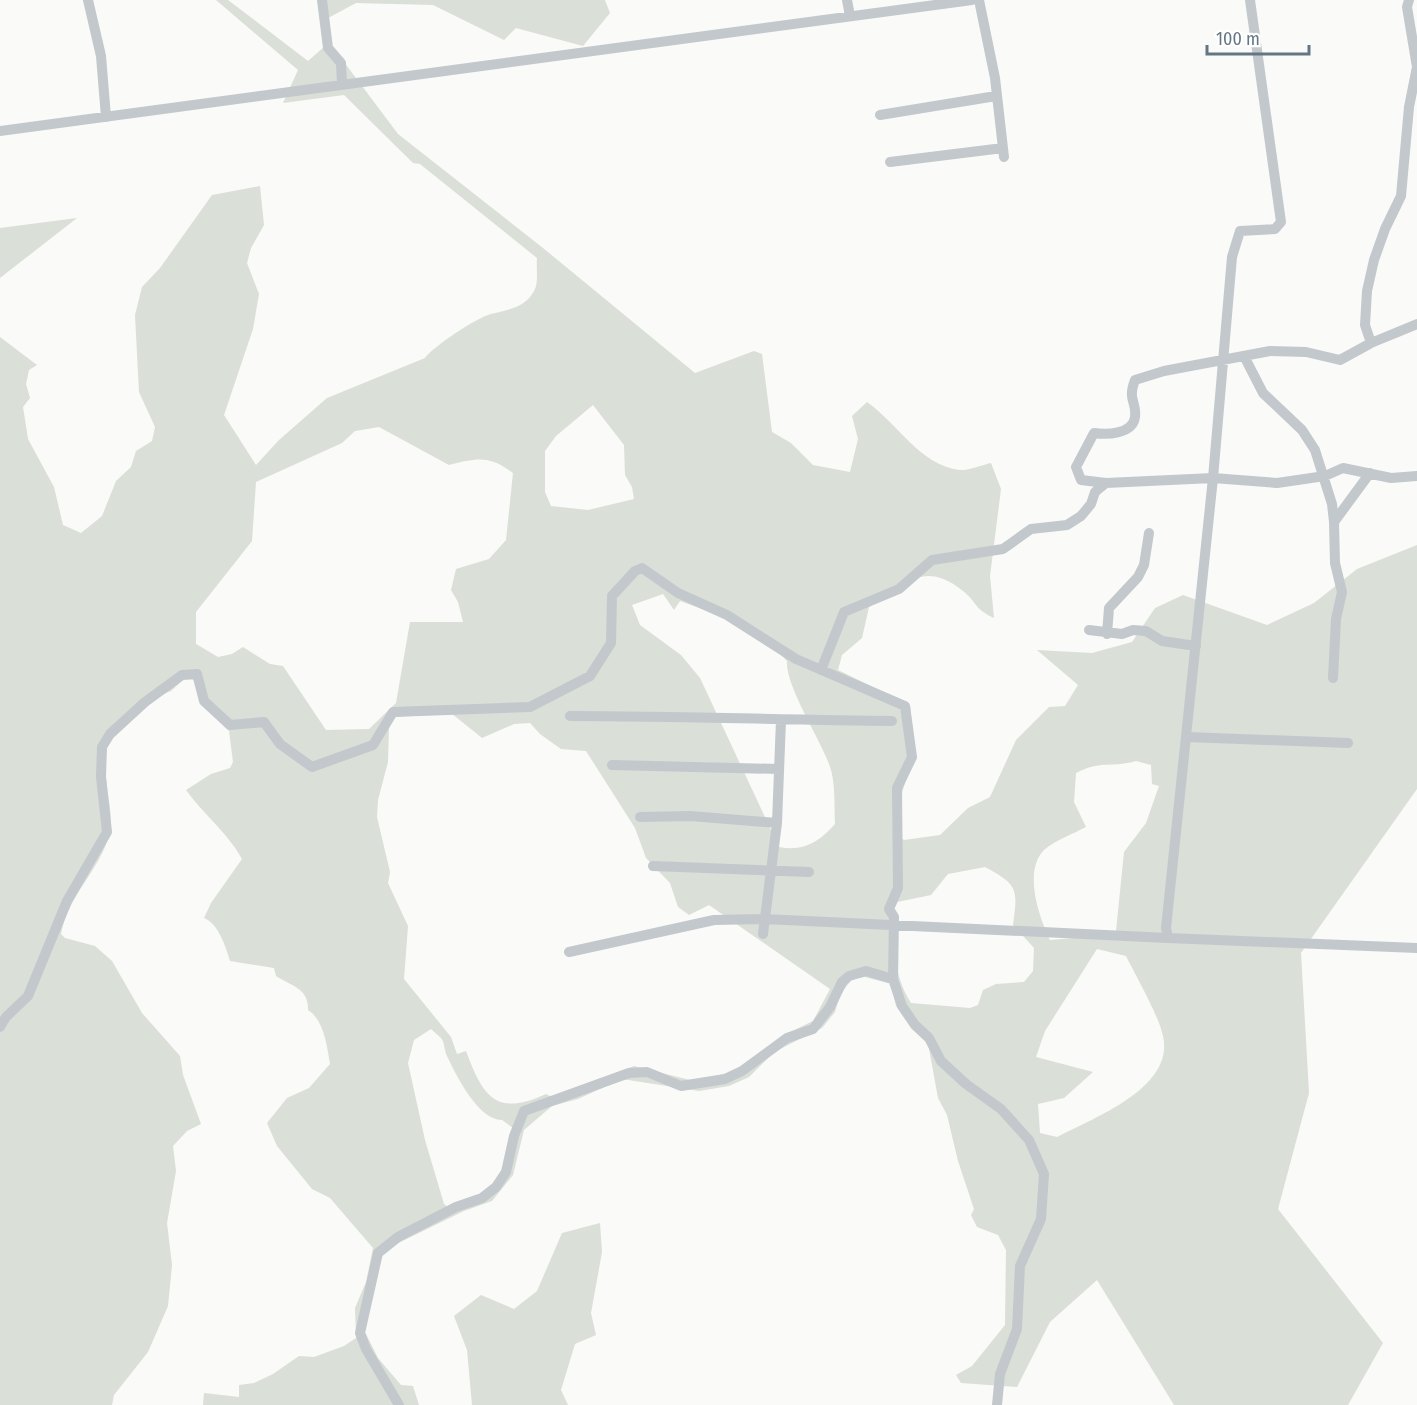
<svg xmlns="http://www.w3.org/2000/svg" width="1417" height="1405" font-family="'Fira Sans Condensed',sans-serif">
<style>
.green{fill:#dadfd7;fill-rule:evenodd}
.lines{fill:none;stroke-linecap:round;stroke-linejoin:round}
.minor{stroke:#c3c8cc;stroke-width:10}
</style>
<rect width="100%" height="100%" fill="#fafaf8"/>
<!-- green -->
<path class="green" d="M216 0H228L308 61 325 46 318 0H605L610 13 583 46 516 28 504 40 433 5 356 3 328 18 332 46 398 134 543 248 695 373 754 351 762 354 772 432 791 443 813 465 850 472 858 439 852 416 867 402C898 424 919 464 959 470 968 471 982 465 991 463L1001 489 990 576 994 618C974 609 977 602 963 591 923 559 906 585 869 607L862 638 842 655 838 670 910 705 915 751 901 796V838L904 840 940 835 968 808 990 797 1016 740 1049 707 1065 706 1078 685 1037 650 1092 653 1132 642 1155 608 1183 595 1267 625 1314 603 1357 569 1417 545V789L1301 953 1309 1093 1278 1209 1383 1343 1348 1405H1174L1097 1280 1050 1322 1017 1387 961 1383 956 1375 972 1366 1005 1325 1006 1250 998 1235 977 1227 971 1215 974 1209 958 1161 947 1115 938 1098 928 1043 896 1006 891 984 865 977 852 979 840 995 835 1012 822 1028 774 1052 749 1077 729 1086 699 1091 622 1079 578 1099 552 1106 524 1130 513 1175 492 1201 464 1211 388 1248 379 1259 364 1330 378 1358 401 1385 413 1386 419 1405H203L204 1393 239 1397V1385L254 1383 273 1374 299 1356 314 1357 344 1346 356 1338 355 1308 366 1282 373 1248 330 1198 312 1189 277 1146 267 1123 287 1098 309 1088 330 1064C327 1046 324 1020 308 1010 309 988 291 986 276 976L274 968 230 961C226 947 218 923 204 918L211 903 242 859C228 833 203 814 186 790L211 774 230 768 233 762 229 731 206 708 193 679H184L171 691 156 697 107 744C106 754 105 765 106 776 107 796 114 816 109 835 100 870 68 895 61 934L65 938 95 946 112 961 142 1013 180 1056 183 1075 201 1124 187 1131 173 1146 176 1171 167 1223 172 1265 168 1306 148 1352 114 1395 112 1405H0V337L37 365 29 370 26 384 30 398 23 407 28 439 54 487 63 525 81 533 102 516 116 481 131 467 136 451 152 441 155 427 139 392 135 315 142 287 160 268 212 195 260 186 264 225 251 248 247 263 259 294 253 329 224 415 256 465 279 440 327 398 425 358C434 346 476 318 491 314 507 310 525 308 534 291 539 283 536 268 537 258L420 164 413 163 344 95 283 103 298 70ZM593 405 624 445 625 475 632 487 634 499 588 510 551 506 545 492V451L556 436ZM379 427 449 465C477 458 489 455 513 473L506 540 489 559 456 569 451 590 458 602 463 622H410L396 703 369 729 326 730 283 666 270 664 243 647 232 654 218 657 196 644V612L252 541 256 482 342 443 355 431ZM663 594 674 610 680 601 724 617 775 649 787 661C785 685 820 739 829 764 836 781 834 806 835 824 820 841 804 852 779 847L700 678 681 655 640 625 632 605ZM451 713 482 738 514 724 530 723 540 734 561 749 586 751 635 828 646 858 670 883 678 907 689 915 709 905 830 989 813 1021 784 1035 741 1070 694 1081 634 1066 552 1097 546 1094C496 1117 483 1097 466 1051L457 1054 451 1037 404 979 408 926 388 883 390 872 377 817 378 800 388 762 389 726 395 717ZM1136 761 1151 765 1152 784 1159 786 1146 823 1124 852 1116 931 1111 935 1050 940C1039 917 1023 871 1044 850 1055 840 1073 834 1086 827L1074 802 1076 773C1101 760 1111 768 1136 761ZM985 867C1018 885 1018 888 1013 925L1034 948 1033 971 1024 982 996 984 983 990 978 1005 970 1008 911 1003C892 973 894 942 893 907L897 902 931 895 948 874ZM1097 949 1126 956C1136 976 1159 1016 1163 1036 1175 1088 1093 1118 1057 1137L1040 1133 1038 1104 1064 1098 1093 1072 1036 1057 1045 1031ZM431 1029C434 1032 438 1035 441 1038 445 1043 444 1050 447 1056 456 1075 478 1120 502 1120L513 1128 502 1175 487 1192 449 1208 444 1204 425 1140 408 1063 414 1040Z
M77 218 0 278V228Z
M600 1223 602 1252 591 1313 596 1335 575 1344 561 1390 568 1405H472L467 1350 454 1316 481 1295 514 1309 537 1291 562 1233Z"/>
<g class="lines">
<!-- minor -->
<path class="minor" d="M88 0 101 56 106 117
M322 0 328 48 341 63 342 84
M847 0 850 16
M979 0 995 78 1004 157
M1250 0 1281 222 1275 229 1240 231 1232 257 1213 478 1166 928 1168 938 1417 948
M880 115 996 96
M0 131 972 0
M890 162 1003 148
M1371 343 1365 325 1367 291 1374 260 1385 229 1401 196 1409 107 1417 67 1407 7 1409 0
M1244 356 1263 393 1302 430 1315 450 1332 504 1334 522
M1106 483 1081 480 1076 467 1094 433C1107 435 1133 434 1135 417 1137 401 1127 401 1135 380L1164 371 1270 351 1306 352 1340 360 1371 343 1417 324
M1089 630 1122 634 1133 630 1146 631 1162 641 1196 646
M1107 634 1109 608 1138 577 1144 565 1149 533
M821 670 844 612 899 589 932 560 1003 549 1031 529 1067 525 1081 516 1091 504 1095 492 1106 483 1213 478 1277 483 1325 476 1343 468 1391 478 1417 476
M1333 678 1336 619 1342 592 1335 563 1334 522 1370 473
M570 716C678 716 785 720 892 721
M1187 737 1348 743
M612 765 779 769
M640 817 690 816 777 823
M653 866 809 872
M763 934 777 823 781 720
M569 952 714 920 764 919 1168 938
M0 1027 6 1017 28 996 67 901 107 832 101 777 102 747 110 734 145 702 182 675 197 674 204 701 230 725 264 722 280 744 312 767 373 745 393 712 530 707 590 676 611 643 612 596 635 571 642 568 678 593 727 615 796 659 905 706 912 757 897 788 898 888 889 909 894 917 893 979 902 1006 915 1025 929 1038 941 1061 966 1084 1001 1109 1029 1140 1044 1174 1041 1219 1020 1266 1017 1329 1000 1374 997 1405
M399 1405 366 1349 360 1333 378 1253 398 1237 456 1207 482 1198 496 1187 506 1172 514 1136 524 1111 629 1073 647 1072 681 1086 725 1079 742 1071 787 1038 813 1029 830 1007 842 982 849 976 866 971 893 979"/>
</g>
<!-- scale -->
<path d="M1207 45v9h102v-9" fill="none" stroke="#657683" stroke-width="3"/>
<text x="1216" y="45" font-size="18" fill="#657683" stroke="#ffffff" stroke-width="4.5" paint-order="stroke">100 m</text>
</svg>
